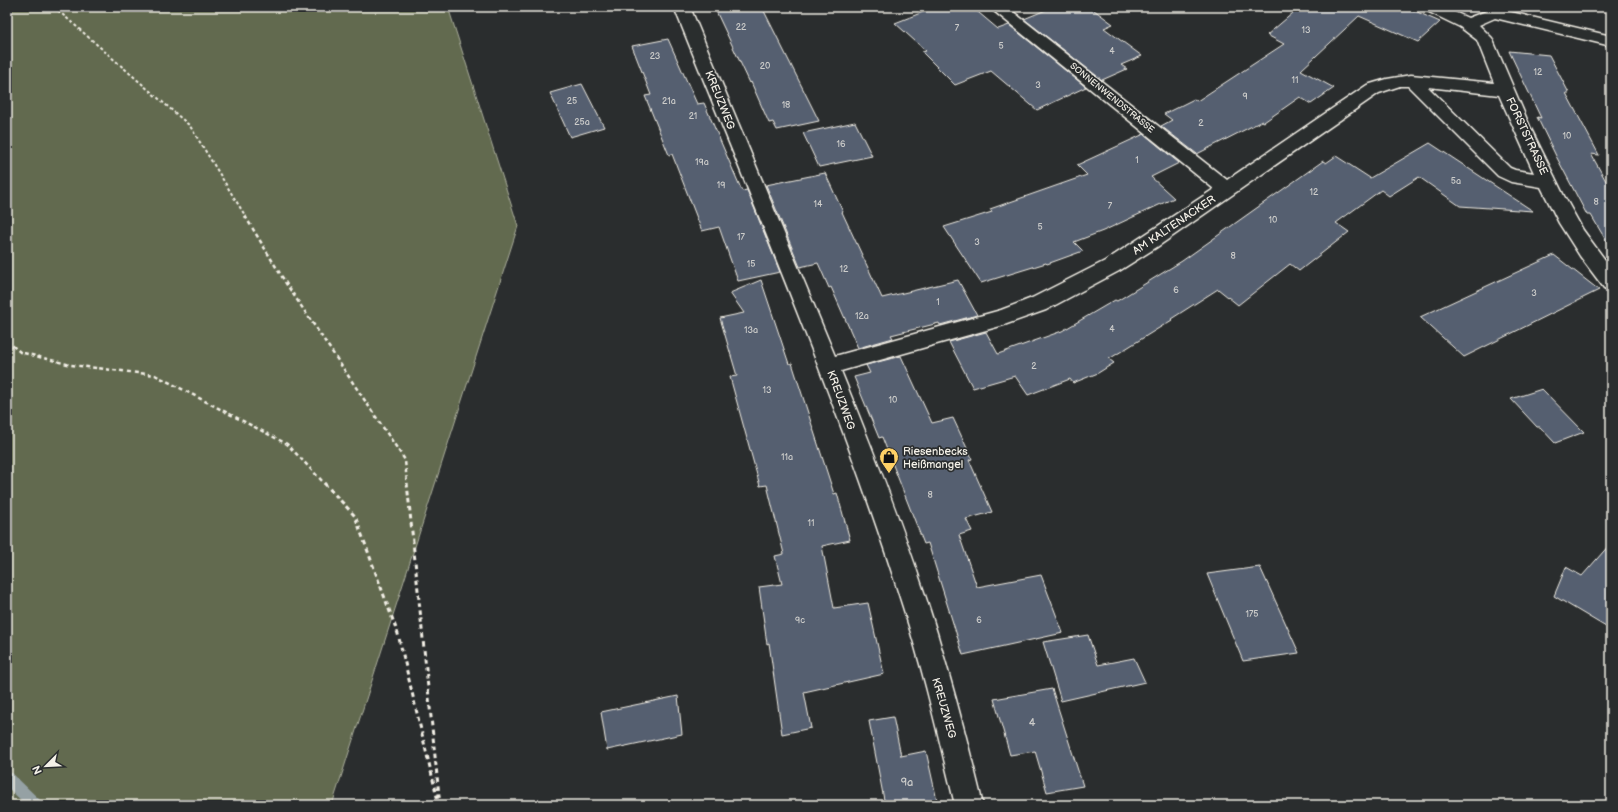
<svg xmlns="http://www.w3.org/2000/svg" width="1618" height="812" font-family="'Balsamiq Sans',sans-serif">
<style>
.green{fill:#626a50;stroke:#abae9c}
.lines{fill:none;stroke-linecap:round;stroke-linejoin:round}
.stream{fill:#95a1a4;fill-rule:evenodd}
.building{fill:#555e6f;stroke:#f4f1e8}
.minor-casing{stroke:#f4f1e8;stroke-width:3}
.path-far2{stroke:#f4f1e8;stroke-width:2;stroke-dasharray:3 2.5;stroke-linecap:butt}
.path-far1{stroke:#f4f1e8;stroke-width:2.5;stroke-dasharray:4 3;stroke-linecap:butt}
.path{stroke:#f4f1e8;stroke-width:3;stroke-dasharray:4.5 3.5;stroke-linecap:butt}
.minor{fill:#2a2d2e;fill-rule:evenodd}
.labels{text-anchor:middle;dominant-baseline:central;stroke-width:3.5;stroke-linejoin:round;paint-order:stroke}
.number-label{font-size:9px;fill:#ccccca}
.far-street-label{font-size:9px;fill:#f4f1e8;stroke:#2a2d2e}
.street-label{font-size:11px;fill:#f4f1e8;stroke:#2a2d2e}
.poi-label{font-size:11px;fill:#f4f1e8;stroke:#2a2d2e;text-anchor:start}
.near-number-label{font-size:11px;fill:#ccccca}
</style>
<rect width="100%" height="100%" fill="#2a2d2e"/>
<filter id="ink" filterUnits="userSpaceOnUse"><feTurbulence type="fractalNoise" baseFrequency=".025" numOctaves="2"/><feDisplacementMap in="SourceGraphic" scale="8" xChannelSelector="R" yChannelSelector="G"/><feConvolveMatrix kernelMatrix="1 2 1 2 8 2 1 2 1" color-interpolation-filters="sRGB"/></filter>
<g filter="url(#ink)">
<!-- green -->
<path class="green" d="M7 7H448L518 226 332 805H7Z"/>
<g class="lines">
<!-- stream -->
<path class="stream" d="M7 772 12 773 40 800 41 805H26L7 787Z"/>
</g>
<!-- building -->
<path class="building" d="M714 7H762L819 121 777 130 773 122 769 123 751 82 750 83Z
M936 7H972L998 29 1009 25 1086 87 1037 110 991 71 955 85 922 52 926 51 895 23Z
M1053 7H1090L1113 24 1104 28 1142 56 1121 65 1127 69 1102 80 1024 19Z
M1300 7H1406L1440 22 1418 42 1359 16 1301 70 1334 88 1311 104 1300 97 1264 122 1262 121 1197 154 1161 126 1172 120 1164 114 1194 99 1197 101 1284 44 1267 35Z
M668 39 697 104 704 103 742 191 747 190 780 272 738 281 719 227 702 231 672 154 669 155 645 96 651 95 632 46Z
M1509 51 1549 55 1569 93H1566L1599 155 1591 154 1611 190V249L1591 215H1587L1556 156 1537 117 1541 118Z
M582 84 604 127 570 137 550 93Z
M855 122 872 156 819 167 803 133Z
M1144 134 1179 163 1151 177 1174 198 1103 231 1074 242 1083 251 1047 264 1046 263 981 283 944 227 992 212 990 209 1087 175 1077 165Z
M1430 143 1533 211 1460 206 1419 177 1389 196 1381 190 1336 223 1349 232 1299 271 1290 264 1238 305 1218 289 1171 319 1172 320 1109 359 1114 363 1098 373 1073 383 1070 379 1028 395 1015 376 973 388 949 342 986 332 998 354 1062 331 1115 300 1117 301 1182 261 1323 161 1326 163 1336 156 1370 178Z
M825 173 843 212H842L882 298 958 280 977 315 940 325 939 323 891 335 893 338 858 348 831 287 829 288 818 263 800 267 766 185Z
M1554 255 1599 290 1464 357 1420 317Z
M761 280 789 364 792 363 834 494 837 493 850 540 822 546 834 608 868 603 884 674 804 692 811 728 782 734 769 643 767 644 759 587 782 584 775 556 784 554 767 485 760 486 730 377 737 376 720 318 744 313 730 293Z
M901 356 932 423 953 418 972 459 969 460 992 512 966 519 972 531 959 535 977 587 1041 575 1063 633 963 655 928 543 924 544 882 437 879 438 854 377 870 373 866 365Z
M1542 389 1584 432 1555 443 1540 427H1537L1511 399Z
M1611 543V630L1554 596 1566 567 1582 576Z
M1260 567 1299 653 1243 661 1207 574Z
M1088 635 1098 665 1134 658 1145 682 1061 701 1043 642Z
M1052 689 1083 786 1047 792 1035 751 1010 755 994 699Z
M678 696 682 734 607 750 601 712Z
M893 717 901 756 926 751 938 805H885L869 721Z"/>
<g class="lines">
<!-- minor casing -->
<g class="minor-casing">
<path id="minor" d="M674 7H690L835 356 1001 310 1032 298 1105 261 1214 189 989 7H1007L1227 180 1367 85 1387 79 1411 75 1494 83 1477 40 1460 27 1425 10 1422 7H1443L1468 18 1494 8 1611 36V46L1495 18 1479 25 1492 38 1531 129 1564 196 1583 230 1611 268V291L1604 288 1580 256 1559 223 1541 187 1511 182 1498 176 1408 86H1400L1379 93 1157 247 1119 271 1046 310 1004 325 841 371C876 457 910 544 937 633 954 690 969 747 983 805H955C939 739 924 672 903 607 839 403 754 206 674 7ZM1428 87 1499 95 1534 173 1515 170 1510 168Z"/>
</g>
<!-- path-far2 -->
<path class="path-far2" d="M54 7 190 126 246 217"/>
<!-- path-far1 -->
<path class="path-far1" d="M245 216 287 285 405 460 407 484
M7 341 20 352 71 365 155 375 287 444 325 484"/>
<!-- path -->
<path class="path" d="M324 483 355 516 398 634 439 805
M407 483 440 805"/>
<!-- minor -->
<use href="#minor" class="minor"/>
</g>
</g>
<!-- icons -->
<defs>
<g id="shop-pin" transform="scale(1)"><path d="M0 17L-7.5 6A9.5 9.5 0 1 1 7.5 6Z" fill="#ffd166" stroke="#2a2d2e"/><path d="M-5-2.5h2.3a2.7 3.5 0 0 1 5.4 0H5L5.5 6h-11ZM-1.5-2.5h3a1.5 2.3 0 0 0-3 0Z" fill="#111"/></g>
</defs>
<g fill-rule="evenodd">
<use href="#shop-pin" x="889" y="457"/>
</g>
<g class="labels">
<!-- number labels -->
<g class="number-label">
<text x="741" y="27">22</text>
<text x="957" y="28">7</text>
<text x="1306" y="30">13</text>
<text x="1001" y="46">5</text>
<text x="1112" y="51">4</text>
<text x="655" y="56">23</text>
<text x="765" y="66">20</text>
<text x="1538" y="72">12</text>
<text x="1295" y="80">11</text>
<text x="1038" y="85">3</text>
<text x="1245" y="96">9</text>
<text x="572" y="101">25</text>
<text x="669" y="101">21a</text>
<text x="786" y="105">18</text>
<text x="693" y="116">21</text>
<text x="582" y="122">25a</text>
<text x="1201" y="123">2</text>
<text x="1567" y="136">10</text>
<text x="841" y="144">16</text>
<text x="1137" y="160">1</text>
<text x="702" y="162">19a</text>
<text x="1456" y="181">5a</text>
<text x="721" y="185">19</text>
<text x="1314" y="192">12</text>
<text x="1596" y="202">8</text>
<text x="818" y="204">14</text>
<text x="1110" y="206">7</text>
<text x="1273" y="220">10</text>
<text x="1040" y="227">5</text>
<text x="741" y="237">17</text>
<text x="977" y="242">3</text>
<text x="1233" y="256">8</text>
<text x="751" y="264">15</text>
<text x="844" y="269">12</text>
<text x="1176" y="290">6</text>
<text x="1534" y="293">3</text>
<text x="938" y="302">1</text>
<text x="862" y="316">12a</text>
<text x="1112" y="329">4</text>
<text x="751" y="330">13a</text>
<text x="1034" y="366">2</text>
<text x="767" y="390">13</text>
<text x="893" y="400">10</text>
<text x="787" y="457">11a</text>
<text x="930" y="495">8</text>
<text x="811" y="523">11</text>
<text x="1252" y="614">175</text>
<text x="800" y="620">9c</text>
<text x="979" y="620">6</text>
</g>
<!-- far-street labels -->
<g class="far-street-label">
<text transform="translate(1112 98) rotate(39)">SONNENWENDSTRASSE</text>
</g>
<!-- street labels -->
<g class="street-label">
<text transform="translate(720 100) rotate(68)">KREUZWEG</text>
<text transform="translate(1527 136) rotate(65)">FORSTSTRASSE</text>
<text transform="translate(1174 225) rotate(-34)">AM KALTENACKER</text>
<text transform="translate(841 400) rotate(70)">KREUZWEG</text>
<text transform="translate(944 708) rotate(74)">KREUZWEG</text>
</g>
<!-- poi labels -->
<g class="poi-label">
<text x="903" y="451">Riesenbecks<tspan x="903" dy="13">Heißmangel</tspan></text>
</g>
<!-- near-number labels -->
<g class="near-number-label">
<text x="1032" y="722">4</text>
<text x="907" y="782">9a</text>
</g>
</g>
<!-- margin -->
<rect width="1618" height="812" fill="none" stroke="#2a2d2e" stroke-width="24"/>
<rect x="12" y="12" width="1594" height="788" fill="none" stroke="#f4f1e8" stroke-width="1.5" filter="url(#ink)"/>
<!-- north arrow -->
<g transform="translate(46 766) rotate(246)" stroke="#2a2d2e" stroke-width="3" paint-order="stroke">
<path d="M0-3L7 15L0 10L-7 15Z" fill="#f4f1e8"/>
<text y="-6" font-size="11" font-weight="bold" text-anchor="middle" fill="#f4f1e8">N</text>
</g>
</svg>
